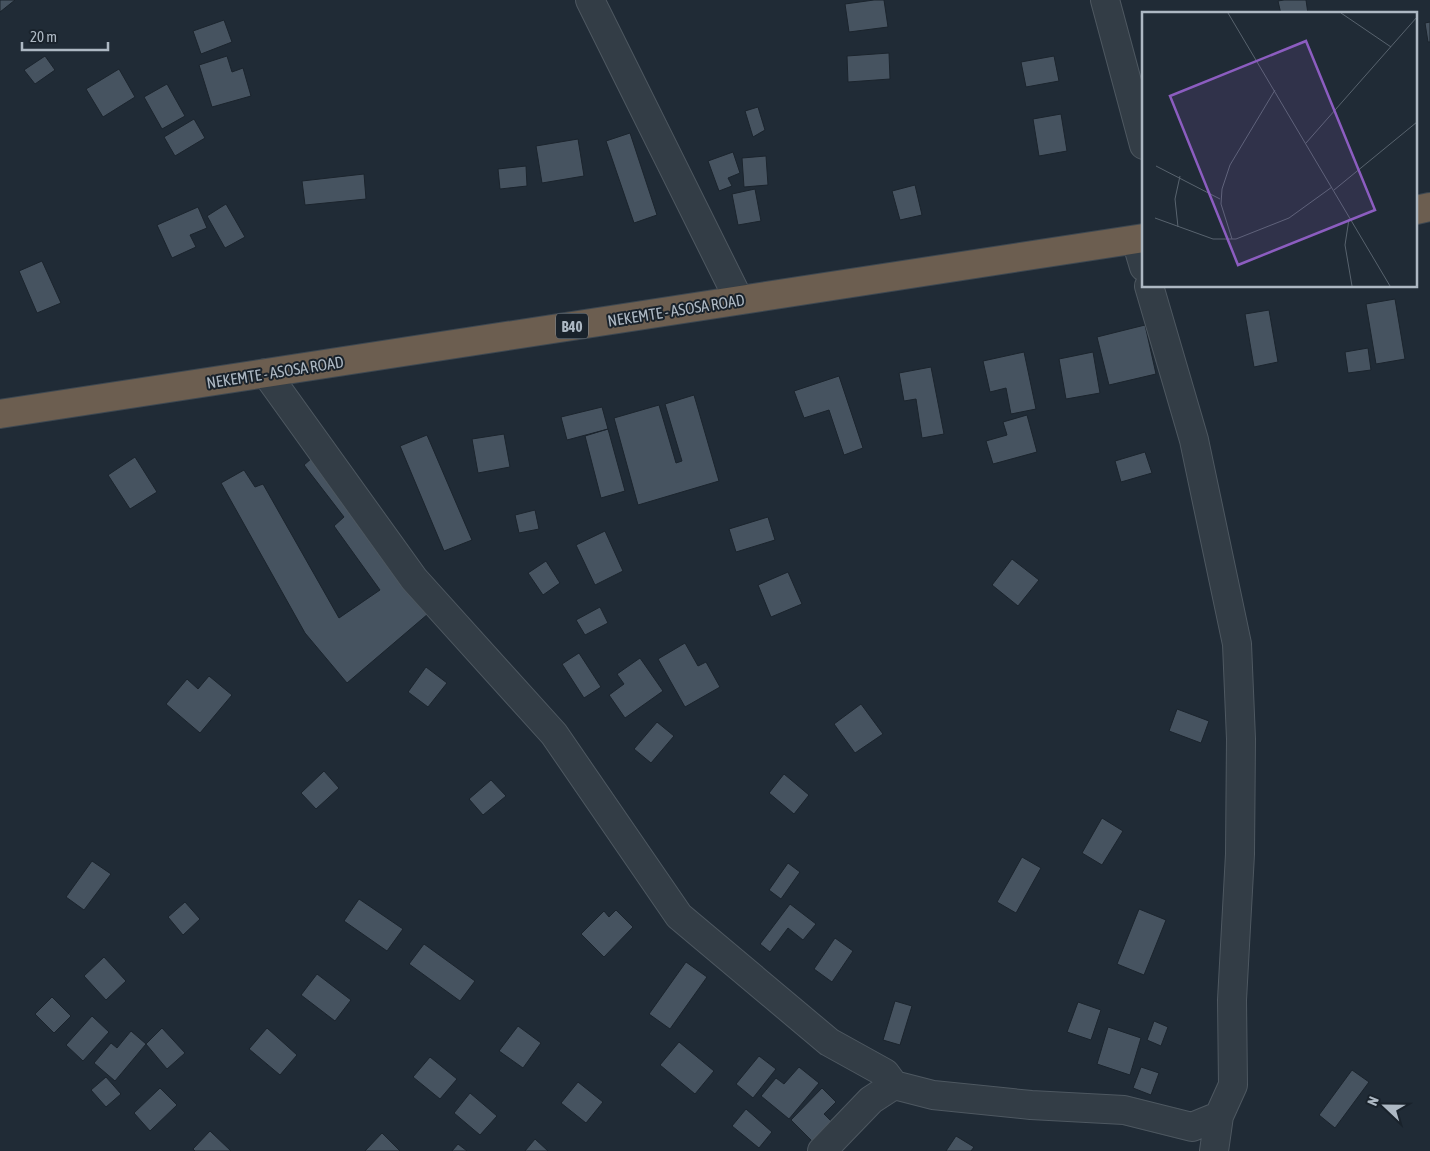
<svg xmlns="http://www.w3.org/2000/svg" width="1430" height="1151" font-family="'Asap Condensed',sans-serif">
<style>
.building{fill:#465360;stroke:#1b242d}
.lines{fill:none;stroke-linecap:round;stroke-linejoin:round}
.minor-casing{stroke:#4e5861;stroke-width:30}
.highway-casing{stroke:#3e4851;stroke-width:30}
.minor{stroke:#333d46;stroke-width:28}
.highway{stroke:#6c5e50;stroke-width:28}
.labels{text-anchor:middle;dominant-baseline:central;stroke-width:4;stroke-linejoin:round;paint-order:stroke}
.shield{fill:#19222b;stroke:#818b95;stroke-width:1}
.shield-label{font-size:15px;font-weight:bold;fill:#adb8c3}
.street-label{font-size:16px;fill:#adb8c3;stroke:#19222b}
.inset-road{fill:none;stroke:#58636e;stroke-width:1}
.view{fill:#8c5dc0;fill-opacity:0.15;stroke:#8c5dc0;stroke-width:2.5}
.inset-edge{fill:none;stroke:#adb8c3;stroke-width:2.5}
</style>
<rect width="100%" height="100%" fill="#202b36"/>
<!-- building -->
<path class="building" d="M0 0H15L0 12Z
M874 0H884L888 27 849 32 845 4Z
M1284 0H1306L1308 14H1281L1278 1Z
M224 20 232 42 201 54 193 31Z
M1430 22V42H1428L1425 23Z
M889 53 890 79 848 82 847 56Z
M45 56 55 70 35 84 24 70Z
M227 56 232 72 243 68 251 96 212 107 199 65Z
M1054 56 1059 81 1026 87 1021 62Z
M119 69 135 97 103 117 86 89Z
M167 84 185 116 162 129 144 97Z
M758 107 765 130 753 137 745 111Z
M1061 114 1067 151 1039 156 1033 119Z
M194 119 205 138 175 156 164 137Z
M630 133 657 215 634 223 606 141Z
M578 139 584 176 542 183 536 146Z
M733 152 740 173 728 178 732 186 719 191 708 161Z
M766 156 768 185 744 187 742 158Z
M526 166 527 186 500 189 498 169Z
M364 174 366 199 305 205 302 181Z
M915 185 922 215 900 220 892 191Z
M755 189 761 221 738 225 732 194Z
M226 204 245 237 225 248 207 216Z
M198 207 207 228 190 235 196 247 172 258 157 225Z
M42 261 61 303 37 313 19 271Z
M1395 299 1405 359 1376 364 1366 304Z
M1269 310 1278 362 1254 367 1245 314Z
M1145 325 1156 374 1109 385 1097 337Z
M1368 348 1371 370 1348 373 1345 352Z
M1024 352 1036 409 1011 414 1006 388 990 392 983 361Z
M1093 352 1100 393 1066 399 1059 359Z
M931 367 944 434 922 438 916 399 904 401 899 373Z
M839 376 863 448 844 455 829 410 804 418 794 391Z
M694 395 719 481 638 505 614 418 659 405 676 463 682 461 665 404Z
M602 407 608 429 567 440 561 417Z
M1027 415 1037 452 993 464 986 441 1007 435 1003 422Z
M608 429 625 491 601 498 585 436Z
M504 434 510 467 478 473 472 439Z
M427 435 472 540 444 551 400 446Z
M1145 452 1152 473 1121 482 1115 461Z
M135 457 157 492 130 509 108 475Z
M312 458 435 608 347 683 305 633 221 483 244 470 255 487 263 484 339 618 380 590 334 526 344 517 304 465Z
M535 510 539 529 519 533 515 515Z
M768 517 775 540 736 552 729 529Z
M605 531 623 571 595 585 576 545Z
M1012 559 1039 580 1018 606 992 585Z
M546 561 560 583 543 595 528 573Z
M788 572 802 604 771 617 758 585Z
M600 607 608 623 585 635 576 620Z
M685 643 698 666 706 662 720 687 685 707 658 659Z
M579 653 601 687 584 698 562 664Z
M640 658 663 691 625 718 609 695 624 684 617 674Z
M426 667 447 683 428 707 408 692Z
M209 676 232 695 200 733 166 704 187 679 198 689Z
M861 704 883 734 855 753 834 724Z
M1177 709 1209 721 1201 743 1169 731Z
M657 722 674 736 651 763 634 749Z
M324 771 339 788 316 809 301 793Z
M784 774 809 795 794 814 769 793Z
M491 780 506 796 483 815 469 799Z
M1102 818 1123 831 1102 865 1082 853Z
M1022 857 1041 868 1016 913 997 902Z
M92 861 111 874 84 910 66 897Z
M788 863 800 872 781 899 769 890Z
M359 899 403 929 387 951 344 921Z
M185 902 200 919 183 935 168 917Z
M790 904 816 924 803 940 788 928 770 952 760 944Z
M1139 909 1166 920 1144 975 1117 964Z
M616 910 633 927 604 957 581 934 604 911 609 917Z
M835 938 853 951 832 982 814 969Z
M424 944 475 981 460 1001 409 964Z
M104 957 126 981 106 1000 84 976Z
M686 962 707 977 670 1029 649 1014Z
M317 974 351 1000 335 1021 301 995Z
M52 997 71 1016 54 1033 35 1014Z
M895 1001 912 1006 900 1045 883 1040Z
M1078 1002 1101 1010 1091 1040 1067 1032Z
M92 1016 109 1032 83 1061 66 1045Z
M1154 1021 1168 1027 1161 1046 1147 1040Z
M518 1026 541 1043 523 1068 499 1051Z
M1108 1027 1141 1038 1130 1075 1097 1064Z
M162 1028 185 1053 167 1069 146 1044Z
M267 1028 297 1055 280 1075 249 1049Z
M131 1031 146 1044 115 1081 94 1063 111 1043 117 1048Z
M679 1042 714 1071 695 1094 660 1065Z
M759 1056 776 1069 753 1098 736 1084Z
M430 1057 457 1079 440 1099 413 1077Z
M799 1067 819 1083 789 1119 761 1096 776 1078 784 1084Z
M1141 1067 1159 1073 1151 1095 1133 1088Z
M1352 1070 1369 1082 1335 1128 1319 1115Z
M106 1077 121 1094 106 1107 91 1090Z
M578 1082 603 1102 586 1123 561 1103Z
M160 1088 177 1105 150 1131 134 1113Z
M822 1088 836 1102 824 1114 832 1122 812 1141 791 1120Z
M470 1093 497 1116 480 1135 454 1113Z
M746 1109 772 1132 759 1148 732 1126Z
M210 1131 231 1151H195L193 1149Z
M382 1133 400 1151H365Z
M956 1136 974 1147 971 1151H946Z
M535 1139 548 1151H525Z
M458 1144 467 1151H452Z"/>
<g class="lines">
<!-- minor casing -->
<g class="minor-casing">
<path id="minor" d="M590 0 739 300
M1105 0 1144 145
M1136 240 1144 267
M1149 286 1194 440 1237 644 1241 739 1240 854 1232 1000 1233 1085 1219 1116 1214 1151
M266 373 414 579 554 734 679 916 829 1042 885 1073 894 1085 933 1095 1031 1105 1124 1110 1192 1127 1219 1116
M822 1151 871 1100 894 1085"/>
</g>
<!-- highway casing -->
<g class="highway-casing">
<path id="highway" d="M1416 210 1430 207
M0 414 1144 238"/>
</g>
<!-- minor -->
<use href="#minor" class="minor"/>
<!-- highway -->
<use href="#highway" class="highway"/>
</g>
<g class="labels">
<!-- shield labels -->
<rect class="shield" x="556" y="313.5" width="32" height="25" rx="4"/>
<g class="shield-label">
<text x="572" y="326">B40</text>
</g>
<!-- street labels -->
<g class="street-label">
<text transform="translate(676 310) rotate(-9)">NEKEMTE - ASOSA ROAD</text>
<text transform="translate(275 372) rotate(-9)">NEKEMTE - ASOSA ROAD</text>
</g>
</g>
<!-- overview -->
<g transform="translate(1142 12)">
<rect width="275" height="275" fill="#202b36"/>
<path class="inset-road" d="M86 1 248 274M199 1 249 35M275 24V67M164 131 275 5M14 154 78 187M192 178 275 110M13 206 71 227H94L147 206 190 175M207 207 203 233 210 274M36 215 33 187 38 164M90 227 79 192 80 177 88 153 133 78"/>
<path class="view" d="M164 29 233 198 96 253 28 84Z"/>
<rect width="275" height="275" class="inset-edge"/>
</g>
<!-- north arrow -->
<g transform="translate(1385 1106) rotate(292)" stroke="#19222b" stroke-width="4" paint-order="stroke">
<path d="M0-4L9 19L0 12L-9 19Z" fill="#adb8c3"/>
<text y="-8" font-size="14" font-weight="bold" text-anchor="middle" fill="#adb8c3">N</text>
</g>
<!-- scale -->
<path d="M22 42v8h86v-8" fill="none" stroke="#adb8c3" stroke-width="2.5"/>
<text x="30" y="42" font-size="15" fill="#adb8c3" stroke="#19222b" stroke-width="4" paint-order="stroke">20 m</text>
</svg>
